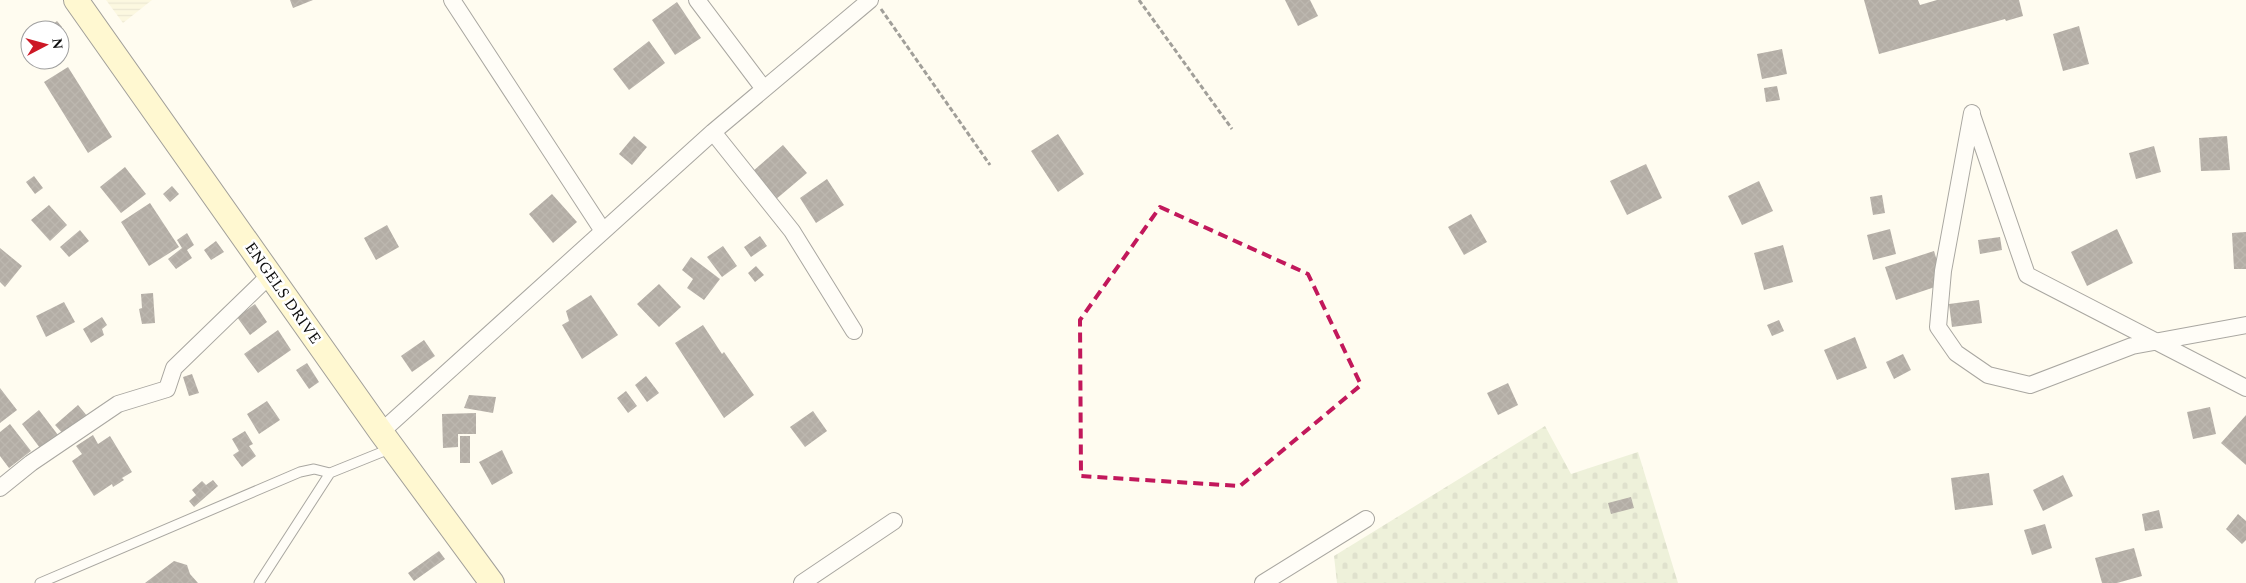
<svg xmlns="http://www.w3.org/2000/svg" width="2246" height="583" font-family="Spectral,serif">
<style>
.farmland{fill:url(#farmland-rules)}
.cemetery{fill:url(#cemetery-stones)}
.building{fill:url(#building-cross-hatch)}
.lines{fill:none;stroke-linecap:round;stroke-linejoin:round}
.lane-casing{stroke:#414141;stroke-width:11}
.street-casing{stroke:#414141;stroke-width:18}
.secondary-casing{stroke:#303030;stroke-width:26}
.path{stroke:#303030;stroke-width:3;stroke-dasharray:5 2.5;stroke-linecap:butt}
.lane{stroke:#fff;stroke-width:9}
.street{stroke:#fff;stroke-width:16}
.secondary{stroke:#fff4ab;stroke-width:24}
.marked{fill:none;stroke:#c2185b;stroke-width:4;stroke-dasharray:10 6;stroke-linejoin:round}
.labels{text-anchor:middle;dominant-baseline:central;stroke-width:5;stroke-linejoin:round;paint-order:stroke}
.street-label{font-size:16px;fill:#0e0e0e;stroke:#fff}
</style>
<defs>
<pattern id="farmland-rules" width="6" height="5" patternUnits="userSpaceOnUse" patternTransform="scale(1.25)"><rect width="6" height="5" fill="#f8f3cd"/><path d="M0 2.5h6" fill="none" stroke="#d3cfaf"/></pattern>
<pattern id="cemetery-stones" width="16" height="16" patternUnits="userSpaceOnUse" patternTransform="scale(1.25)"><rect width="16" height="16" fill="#d9e4be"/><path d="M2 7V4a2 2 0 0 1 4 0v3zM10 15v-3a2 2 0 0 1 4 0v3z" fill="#b9c2a2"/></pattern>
<pattern id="building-cross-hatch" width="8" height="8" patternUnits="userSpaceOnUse" patternTransform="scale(1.25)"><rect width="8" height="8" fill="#584f4a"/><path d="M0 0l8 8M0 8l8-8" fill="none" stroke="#6b6460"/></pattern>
</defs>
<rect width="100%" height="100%" fill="#fffcf0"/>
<!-- farmland -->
<path class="farmland" d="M106 0H152L123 23Z"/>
<!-- cemetery -->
<path class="cemetery" d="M1545 426 1571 474 1638 452 1678 583H1337L1334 556Z"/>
<!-- building -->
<path class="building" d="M290 0H313L293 8Z
M1285 0H1310L1318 16 1298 26Z
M1864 0H1918L1920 5 1937 0H2019L2023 16 2006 21 2005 19 1879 54Z
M677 2 701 38 675 55 652 20Z
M57 21 62 27 58 30H46Z
M2079 26 2089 64 2063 71 2053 34Z
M649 41 665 63 629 90 613 69Z
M1782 49 1787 74 1762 79 1757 54Z
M68 67 112 137 88 153 44 82Z
M1777 86 1780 100 1766 102 1764 88Z
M1058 134 1084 174 1058 192 1031 151Z
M634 136 647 147 632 165 619 154Z
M2227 136 2230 170 2201 171 2199 138Z
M783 145 807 173 775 200 752 172Z
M2154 146 2161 172 2136 179 2129 153Z
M1646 164 1662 198 1627 215 1610 181Z
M125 167 146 194 121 213 100 187Z
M34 176 43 188 35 194 26 182Z
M827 179 844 205 816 223 800 198Z
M1759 181 1773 211 1742 225 1728 196Z
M172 186 179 194 170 202 163 194Z
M552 194 577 222 553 243 529 214Z
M1882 195 1885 213 1873 215 1870 197Z
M150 203 179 247 149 266 121 222Z
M49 205 67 225 50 241 31 220Z
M1471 214 1487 242 1464 255 1448 227Z
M387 225 399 247 376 260 364 238Z
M1890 229 1896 254 1873 260 1867 235Z
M2117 229 2133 263 2087 286 2071 252Z
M80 230 89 241 69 257 60 247Z
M2246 232V269H2234L2232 233Z
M187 233 194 245 187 250 192 258 176 269 168 259 182 248 177 240Z
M760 236 767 246 751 257 744 247Z
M2000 237 2002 250 1980 254 1978 240Z
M216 241 224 252 211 260 204 250Z
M1783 245 1793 282 1764 290 1754 253Z
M723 246 737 266 722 277 707 257Z
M0 248 22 266 5 287 0 282Z
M1934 251 1944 284 1896 300 1885 267Z
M691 257 720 279 704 300 687 288 693 279 682 270Z
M756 266 764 275 755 282 748 273Z
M659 284 681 307 659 327 637 304Z
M153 293 155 323 142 324 139 309 142 308 141 294Z
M591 295 618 335 582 359 562 325 569 321 566 311Z
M1979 300 1982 323 1952 327 1949 304Z
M64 302 75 322 46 337 36 316Z
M255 304 267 322 250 335 237 317Z
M102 317 107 325 102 329 104 335 91 343 83 329Z
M1779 320 1784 331 1772 336 1767 325Z
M703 325 722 354 724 352 754 395 724 418 675 343Z
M278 330 291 350 258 373 244 354Z
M1855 337 1867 368 1837 380 1824 350Z
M424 340 435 356 412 372 401 356Z
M1903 354 1911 370 1894 379 1886 362Z
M307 363 319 382 309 389 296 370Z
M192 374 199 393 189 396 183 377Z
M646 376 659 393 647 402 635 385Z
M1508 383 1518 405 1498 415 1487 393Z
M0 388 17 410 0 423Z
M626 391 637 406 628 413 617 398Z
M469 395 496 397 493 413 464 408Z
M267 401 280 420 259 434 247 414Z
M78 405 88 417 65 436 55 425Z
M2210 407 2216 434 2193 439 2187 412Z
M39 410 58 435 40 448 22 424Z
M813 411 827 431 805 447 790 427Z
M476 413V434H458V447L443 448 442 414Z
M2246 415V465L2221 443Z
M10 424 31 451 9 468 0 456V432Z
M245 431 253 444 249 446 256 456 242 467 233 455 239 451 232 439Z
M93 435 98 444 110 436 132 472 122 478 124 480 113 487 112 484 94 496 72 461 82 454 76 446Z
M460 436H470V463H460Z
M502 450 513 473 492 485 479 462Z
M1989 473 1993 505 1955 510 1951 478Z
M2063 475 2073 496 2043 511 2033 490Z
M213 480 218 486 194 507 189 501 196 495 192 490 202 481 206 485Z
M1631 497 1634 508 1611 514 1608 503Z
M2159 510 2163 528 2145 531 2142 514Z
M2238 514 2246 521V540L2242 544 2226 529Z
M2045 524 2052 548 2032 555 2024 530Z
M2134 548 2142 576 2117 583H2102L2095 558Z
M439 551 445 559 414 581 408 573Z
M174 561 187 565 190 574 198 583H145Z"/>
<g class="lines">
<!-- lane casing -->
<g class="lane-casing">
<path id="lane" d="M40 583 300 472 314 469 330 473
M259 583 330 473 392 448"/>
</g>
<!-- street casing -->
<g class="street-casing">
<path id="street" d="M452 0 603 231
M697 0 764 89
M1972 113 1943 271 1938 327 1956 353 1988 375 2030 385 2132 346 2246 325
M1972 115 2027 275 2246 388
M713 132 792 231 854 331
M381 432 713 132 870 0
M0 488 31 463 118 404 167 389 174 368 270 275
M802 583 894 521
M1263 583 1366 519"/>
</g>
<!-- secondary casing -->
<g class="secondary-casing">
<path id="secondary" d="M76 0 381 432 492 583"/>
</g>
<!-- path -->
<path class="path" d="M1139 0 1232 129
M881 9 990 165"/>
<!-- lane -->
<use href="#lane" class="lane"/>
<!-- street -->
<use href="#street" class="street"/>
<!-- secondary -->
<use href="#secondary" class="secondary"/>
</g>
<!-- marked area -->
<path d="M0 0H2246V583H0ZM1160 207 1308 274 1361 385 1240 486 1081 476 1080 320Z" fill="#fffcf0" fill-opacity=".55" fill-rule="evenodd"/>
<path class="marked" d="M1160 207 1308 274 1361 385 1240 486 1081 476 1080 320Z"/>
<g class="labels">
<!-- street labels -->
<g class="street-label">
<text transform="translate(283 293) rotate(55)">ENGELS DRIVE</text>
</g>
</g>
<!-- north arrow -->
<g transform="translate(45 45) rotate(84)"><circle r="24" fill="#ffffff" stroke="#9f9f9f"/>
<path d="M0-4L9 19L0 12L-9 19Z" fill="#cd1825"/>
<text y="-8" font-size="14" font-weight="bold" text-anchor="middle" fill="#0e0e0e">N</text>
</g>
</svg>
